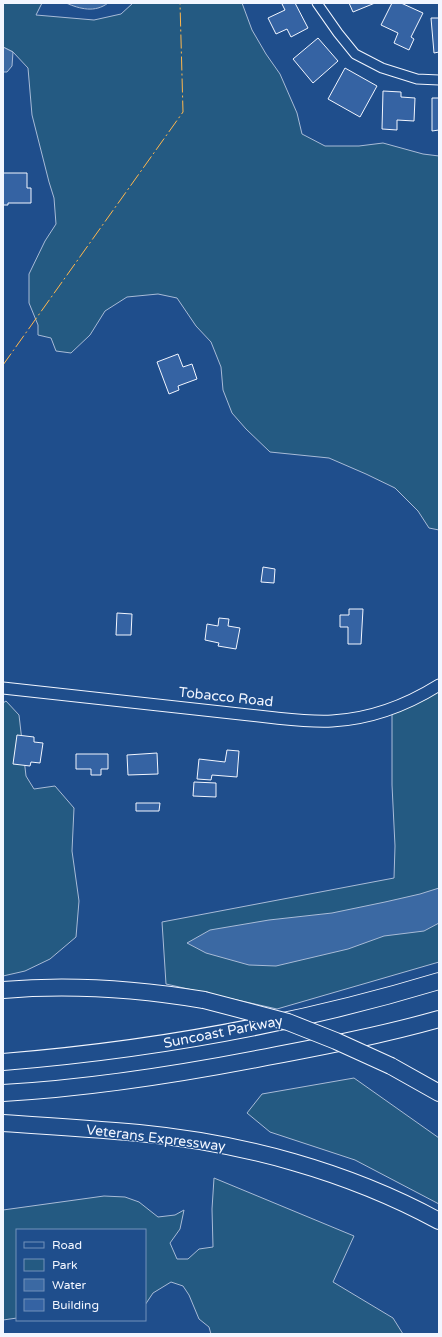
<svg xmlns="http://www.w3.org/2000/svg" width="442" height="1337" font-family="'Varela Round',sans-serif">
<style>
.green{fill:#245a82;stroke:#a8bbd7}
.water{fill:#3b69a3;stroke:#a8bbd7}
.building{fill:#3563a3;stroke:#f2f6ff}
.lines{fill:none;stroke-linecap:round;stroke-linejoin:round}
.minor-casing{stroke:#f2f6ff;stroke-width:11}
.tertiary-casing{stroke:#f2f6ff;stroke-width:13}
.motorway-casing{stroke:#f2f6ff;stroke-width:18}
.minor{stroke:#1f4e8c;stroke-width:9}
.tertiary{stroke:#1f4e8c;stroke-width:11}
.motorway{stroke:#1f4e8c;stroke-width:16}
.motorway-bridge-casing{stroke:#f2f6ff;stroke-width:18;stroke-linecap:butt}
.motorway-bridge{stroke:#1f4e8c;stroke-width:16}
.power{stroke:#ffb74d;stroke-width:1;stroke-dasharray:14 3 2 3;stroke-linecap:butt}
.labels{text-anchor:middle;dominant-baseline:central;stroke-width:3;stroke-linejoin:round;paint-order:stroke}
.street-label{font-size:14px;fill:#f2f6ff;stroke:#1f4e8c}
</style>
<rect width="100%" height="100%" fill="#1f4e8c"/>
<!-- green -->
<path class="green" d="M3 3H42L36 15 94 20 121 14 133 3H242L252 30 266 54 280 74 297 113 302 134 325 146H359L383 143 423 154 439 156V530L429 528 418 511 395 488 366 474 329 458 270 452 246 429 232 413 223 390 221 367 211 342 196 326 177 298 158 294 127 297 105 311 90 335 71 353 56 351 51 338 38 335V325L29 303V274L45 241 56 224 54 198 49 182 32 115 28 68 13 52 3 47Z
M439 682V962L277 1009 166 984 162 922 394 878 395 846 392 785V703Z
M6 701 19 715 26 776 34 789 55 786 74 808 72 851 79 901 76 937 50 959 25 971 3 976V703Z
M354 1078 439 1138V1204L355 1160 270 1132 247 1113 262 1094Z
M214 1178 354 1236 333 1282 393 1318 403 1334H211L209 1327 199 1319 189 1295 183 1286 171 1282 153 1293 145 1305V1230H17V1318L3 1320V1210L104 1196 125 1197 139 1202 158 1217 175 1215 184 1210 180 1229 170 1243 177 1259H188L199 1249 213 1247 212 1209Z"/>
<!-- water -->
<path class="water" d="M66 3H108C95 13 80 9 66 3Z
M3 47 13 52 12 66 7 72H3Z
M439 888V923L424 931 384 936 348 949 276 966 249 965 206 953 187 943 210 930 269 920 332 913 385 902 420 894Z"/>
<!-- building -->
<path class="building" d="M284 3H295L308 28 291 37 287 29 276 34 268 18 285 10 282 4Z
M349 3H375L353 12Z
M392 3H401L423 13 411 37 414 39 409 50 394 43 398 33 381 25Z
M431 18H439V52L434 53Z
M318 38 338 61 313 83 293 59Z
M345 68 377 86 360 117 328 99Z
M383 91 401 92V97L415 98 414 121 397 120V130L382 129Z
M432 98H439V130L432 131Z
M3 173H27V188H31V203H8V205H3Z
M178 354 183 367 192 364 197 379 178 386 179 390 169 394 157 362Z
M263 567 275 569 274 583 261 582Z
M349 609H363L361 644H348V627H340V615H349Z
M117 613 132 614 131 635H116Z
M219 618 229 619 228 626 240 628 236 649 218 646 219 643 205 640 207 624 218 626Z
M17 735 34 737V742L43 743 40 763 31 762 30 766 13 764Z
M227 750 239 751 237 777 212 775 211 780 197 779 199 759 225 762Z
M157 753 158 774 128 775 127 755Z
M76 754H108V769H101V775H91V769H76Z
M194 782 216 783V797L193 796Z
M136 803H160L159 811H136Z"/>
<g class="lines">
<!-- minor casing -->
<g class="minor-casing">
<path id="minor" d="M317 3 338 33 355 54 382 68 417 79 439 80"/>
</g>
<!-- tertiary casing -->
<g class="tertiary-casing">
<path id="tertiary" d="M3 688 276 718C295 720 313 722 332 721 370 719 407 705 439 685"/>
</g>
<!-- motorway casing -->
<g class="motorway-casing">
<path id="motorway" d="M3 990C71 984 138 989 204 1000
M3 1062C150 1050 297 1024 439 981
M391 1066 439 1093
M3 1093C92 1088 180 1074 267 1057 325 1046 382 1035 439 1019
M3 1123C48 1126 94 1129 139 1133 242 1143 347 1171 439 1221"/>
</g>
<!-- minor -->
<use href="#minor" class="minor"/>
<!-- tertiary -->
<use href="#tertiary" class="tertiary"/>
<!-- motorway -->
<use href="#motorway" class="motorway"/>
<!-- motorway-bridge casing -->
<g class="motorway-bridge-casing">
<path id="motorway-bridge" d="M204 1000 288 1022 336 1041 391 1066"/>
</g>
<!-- motorway-bridge -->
<use href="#motorway-bridge" class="motorway-bridge"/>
<!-- power -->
<path class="power" d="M3 365 183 112 180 3"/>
</g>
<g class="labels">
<!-- street labels -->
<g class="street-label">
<text transform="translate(226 697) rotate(6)">Tobacco Road</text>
<text transform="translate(223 1032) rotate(-11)">Suncoast Parkway</text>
<text transform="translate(156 1138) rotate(7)">Veterans Expressway</text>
</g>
</g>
<!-- border -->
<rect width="442" height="1337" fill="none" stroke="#f2f6ff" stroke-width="8"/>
<!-- legend -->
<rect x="16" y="1229" width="130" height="92" fill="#1f4e8c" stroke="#7391ba"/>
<rect x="24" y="1242" width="20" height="6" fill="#1f4e8c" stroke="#7391ba"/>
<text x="52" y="1249" font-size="12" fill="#f2f6ff">Road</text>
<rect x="24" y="1259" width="20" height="12" fill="#245a82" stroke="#7391ba"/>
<text x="52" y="1269" font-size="12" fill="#f2f6ff">Park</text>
<rect x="24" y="1279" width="20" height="12" fill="#3b69a3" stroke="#7391ba"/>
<text x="52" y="1289" font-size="12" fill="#f2f6ff">Water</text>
<rect x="24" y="1299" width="20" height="12" fill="#3563a3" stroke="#7391ba"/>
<text x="52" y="1309" font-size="12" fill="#f2f6ff">Building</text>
</svg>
